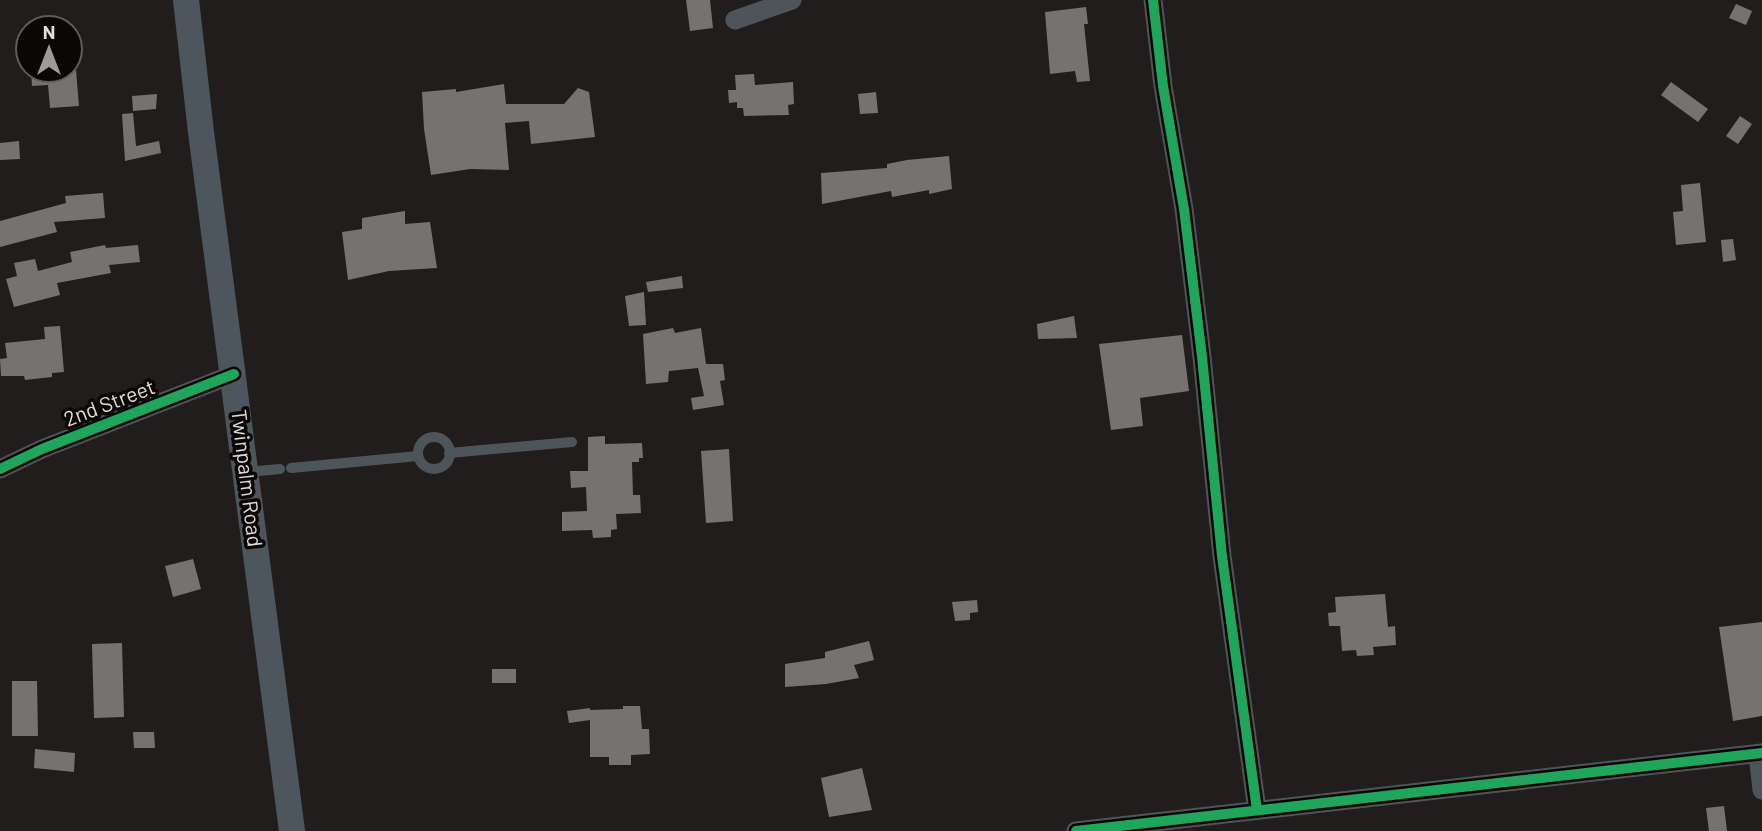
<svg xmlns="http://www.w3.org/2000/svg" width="1762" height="831" font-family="Barlow,sans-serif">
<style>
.building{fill:#777272}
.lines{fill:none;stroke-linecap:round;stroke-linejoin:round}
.service{stroke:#4e555a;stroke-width:10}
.minor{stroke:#4e555a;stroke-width:19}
.secondary{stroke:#4d555d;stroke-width:26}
.cycleway-casing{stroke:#0b0707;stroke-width:15}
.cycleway{stroke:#20a55d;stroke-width:10}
.labels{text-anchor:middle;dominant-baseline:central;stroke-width:7;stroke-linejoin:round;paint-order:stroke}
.street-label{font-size:21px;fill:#e2dcdc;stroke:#0b0707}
</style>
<rect width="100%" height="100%" fill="#221d1d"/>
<!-- building -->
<path class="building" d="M686 0H710L713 28 690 31Z
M1736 4 1752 11 1746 25 1729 18Z
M1086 7 1088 24H1084L1090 81 1077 82 1075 71 1050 74 1045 12Z
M31 70H76L79 106 50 108 48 85 32 86Z
M754 74 755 85 793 82 794 104 788 105 789 115 744 116 743 108H737V102L729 103 728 90H736L735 75Z
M1671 82 1708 109 1698 122 1661 95Z
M504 84 506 104H564L578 88 589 92 595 137 531 144 529 121 505 123 509 170 470 169 431 175 424 129 422 92 456 89V92Z
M876 92 878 113 860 114 858 94Z
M157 94 156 109 133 111 132 96Z
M133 113 136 146 159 141 161 153 125 161 122 114Z
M1740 116 1752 124 1738 144 1726 136Z
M19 141 20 159 0 160V143Z
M949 156 952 189 929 194V190L892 197 891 191 822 204 821 173 887 168V164L907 160Z
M1700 183 1706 242 1676 245 1673 212 1683 211 1681 185Z
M103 193 105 218 54 222 57 232 0 247V221L66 203 65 196Z
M405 211V224L430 222 437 268 389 271 348 280 342 232 362 229V218Z
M1733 239 1736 260 1723 262 1721 240Z
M105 245 106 248 138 245 140 262 109 265 111 273 57 283 60 295 14 307 6 279 17 276 14 263 35 259 38 271 72 262 70 252Z
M682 276 683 288 648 292 646 282Z
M644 292 646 325 629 326 625 296Z
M1074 316 1077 338 1038 339 1037 324Z
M60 326 64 372 52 373V377L25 380 24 376H1L0 359 7 358 5 343 45 339 44 327Z
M673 328 675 333 701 328 706 364H723L725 380 720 381 724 405 693 410 691 398 704 396 698 368 669 371 668 382 646 384 643 334Z
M1182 335 1189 391 1140 398 1143 426 1111 430 1099 344Z
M605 436V444L642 443 643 458H639V462H632L633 495H640L641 513 616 514 617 529 611 530V537L593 538 592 530 562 531V512L587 511 586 487 571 488 570 471H588V437Z
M729 449 733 521 706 523 701 451Z
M193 559 201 589 173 597 165 566Z
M1385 594 1388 627 1395 626 1396 645 1373 647 1374 655 1357 656 1356 650 1342 651 1340 626H1329L1328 613 1336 612 1335 597Z
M977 600 978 612 970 613V620L955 621 952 602Z
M1762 622V716L1733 721 1719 627Z
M869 641 874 660 854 665 859 678 826 684 785 687V664L825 658V652Z
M122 643 124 717 94 718 92 644Z
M492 669H516V683H492Z
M12 681H37L38 736H12Z
M623 706H640L642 729H649L650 754 631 755V765H609V757H590V720L569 723 567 711 590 708V710L623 709Z
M133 732H154L155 748H134Z
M35 749 75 753 74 772 34 768Z
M862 768 872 810 829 817 821 778Z
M1724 806 1727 831H1709L1706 808Z"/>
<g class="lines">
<!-- service -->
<path class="service" d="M418 453a16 16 0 1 1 32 0a16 16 0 1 1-32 0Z
M449 453 572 442
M291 468 418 456
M247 472 280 469"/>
<!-- minor -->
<path class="minor" d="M1153 0 1163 86 1184 209 1202 357 1222 556 1257 810
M735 20 792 0
M0 469 42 449 234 374
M1758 754 1762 790
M1076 831 1762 753"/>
<!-- secondary -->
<path class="secondary" d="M186 0 201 132 292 831"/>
<!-- cycleway casing -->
<g class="cycleway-casing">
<path id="cycleway" d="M1153 0 1163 86 1184 209 1202 357 1222 556 1257 810
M0 469 42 449 234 374
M1076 831 1762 753"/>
</g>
<!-- cycleway -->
<use href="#cycleway" class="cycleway"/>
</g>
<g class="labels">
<!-- street labels -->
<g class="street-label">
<text transform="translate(109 402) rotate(-21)">2nd Street</text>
<text transform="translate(248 478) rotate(83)">Twinpalm Road</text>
</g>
</g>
<!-- north arrow -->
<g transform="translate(49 49)"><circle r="33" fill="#0b0707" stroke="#615c5c" stroke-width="2"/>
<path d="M0-5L12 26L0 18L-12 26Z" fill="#9f9999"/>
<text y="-10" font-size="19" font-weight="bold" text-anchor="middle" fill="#e2dcdc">N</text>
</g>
</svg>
